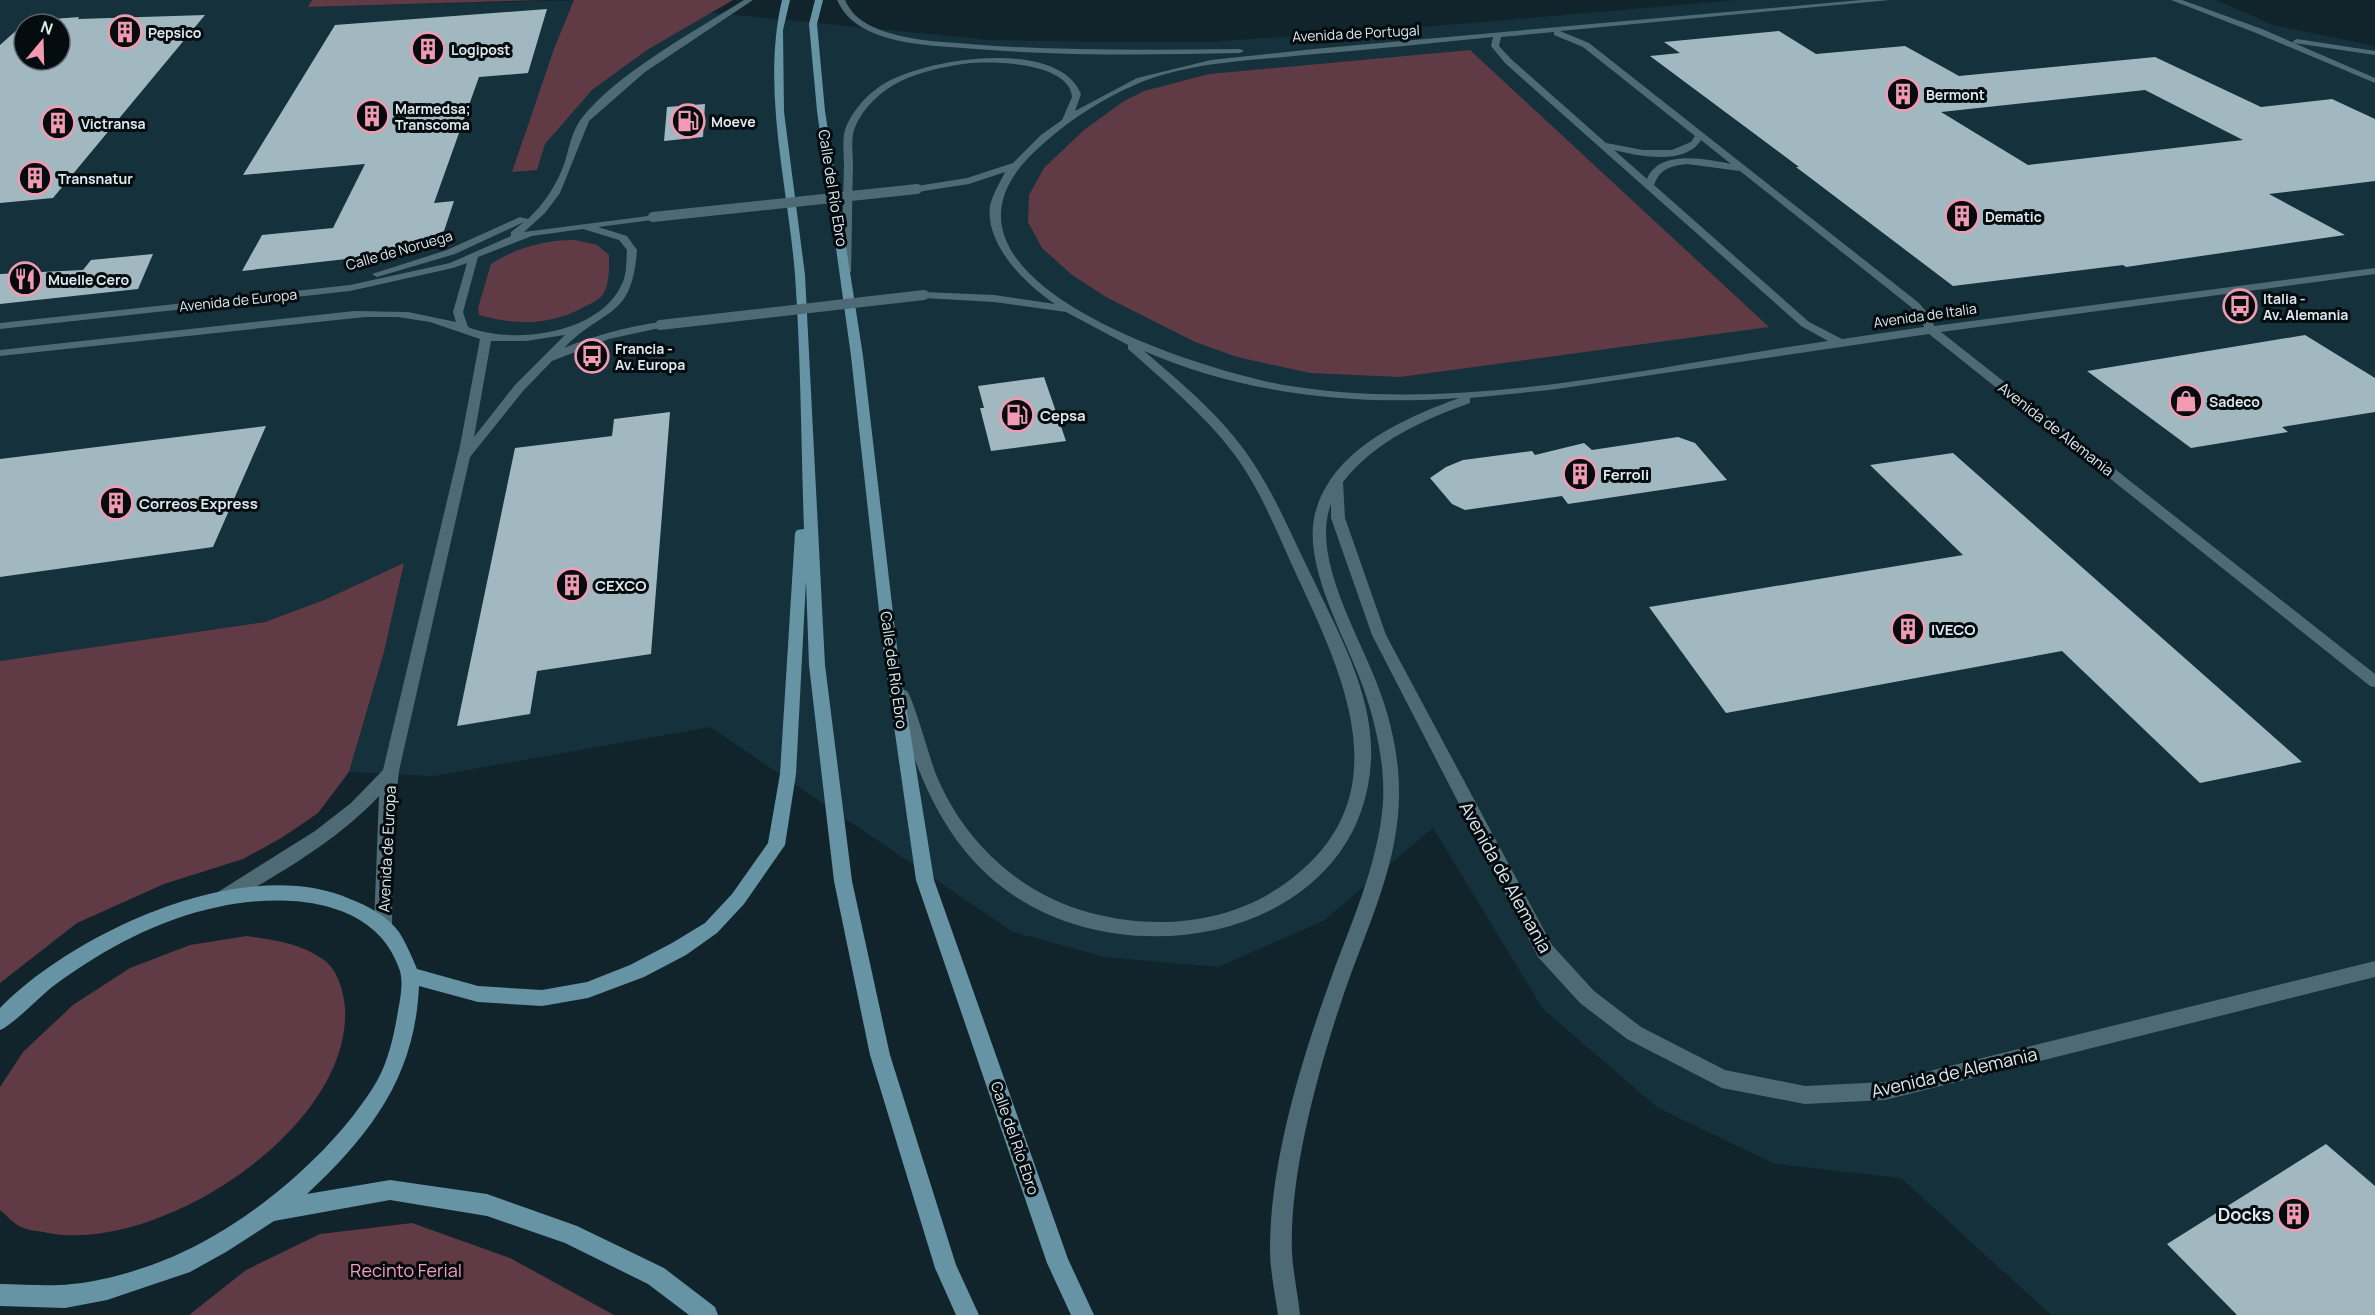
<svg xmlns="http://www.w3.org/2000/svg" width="2375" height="1315" font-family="Manrope,sans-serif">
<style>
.built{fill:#15313b;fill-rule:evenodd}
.green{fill:#603a44}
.building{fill:#a1b8c1;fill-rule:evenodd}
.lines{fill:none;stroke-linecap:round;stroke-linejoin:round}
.minor{fill:#4e6a74;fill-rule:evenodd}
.secondary{fill:#6694a4;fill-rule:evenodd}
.minor-bridge{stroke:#4e6a74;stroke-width:10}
.labels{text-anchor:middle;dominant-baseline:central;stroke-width:6;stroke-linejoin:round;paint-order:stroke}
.far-poi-label{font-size:14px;font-weight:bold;fill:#dde9ed;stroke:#050c0f;text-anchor:start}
.far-street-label{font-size:14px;fill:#dde9ed;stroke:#050c0f}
.street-label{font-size:15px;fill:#dde9ed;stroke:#050c0f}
.poi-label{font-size:15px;font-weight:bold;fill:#dde9ed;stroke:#050c0f;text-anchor:start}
.near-street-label{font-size:18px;fill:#dde9ed;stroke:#050c0f}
.near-poi-label{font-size:18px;font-weight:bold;fill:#dde9ed;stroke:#050c0f;text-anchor:end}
.near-park-label{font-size:18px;fill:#f99fb8;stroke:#050c0f}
</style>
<rect width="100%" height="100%" fill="#11242b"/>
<!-- built -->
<path class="built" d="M0 0H312L309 7 583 0 990 40 1122 42H1211L1471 23 1736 0H2216L2273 25 2375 46V1315H2051L1901 1178 1775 1164 1658 1108 1543 1009 1433 828 1323 921 1218 967 1105 957 1013 932 710 727 434 776 349 772 384 652 404 564 324 600 265 622 0 661ZM24 24H60V60H24Z"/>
<!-- green -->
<path class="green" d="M312 0H545L308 7Z
M574 0H733L647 50 592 90 545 144 537 170 512 172 554 49Z
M1470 50 1769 327 1400 377 1310 373 1237 357 1195 342 1106 297 1072 275 1042 248 1028 222 1029 195 1044 168 1084 130 1124 101 1144 91 1209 74Z
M575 240 597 245 609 255C609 268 610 285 602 296 597 301 588 305 582 308 548 326 515 325 479 315L478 308 491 264C517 247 545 240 575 240Z
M404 563 384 652 349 772 318 813 283 837 243 859 164 884 77 923 0 983V661L265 622 324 600Z
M247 936C275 940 300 943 324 960 338 970 344 993 345 1008 352 1129 158 1254 48 1233 40 1231 29 1231 21 1227 14 1224 6 1215 0 1210V1087L23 1052 73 1005 130 968 190 945Z
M412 1223 510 1258 614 1315H189L246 1270 320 1234Z"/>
<!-- building -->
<path class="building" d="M547 9 528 73 479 77 434 203 454 201 444 231 404 247 355 258 242 271 262 235 333 228 365 164 243 175 335 25Z
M205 15 53 198 0 203V45L27 21 79 17 78 19ZM24 24H60V60H24Z
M1779 31 1816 54 1905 46 1959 76 2155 57 2261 107 2332 99 2375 119V181L2269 194 2345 235 2126 267 2123 265 1953 286 1796 167H1799L1650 56 1680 53 1664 42ZM2145 90 2243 140 2028 165 1941 112Z
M705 104 703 137 664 141 667 107Z
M153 254 138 289 0 304V274L83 270 91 260Z
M2305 335 2375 378V412L2282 427 2288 432 2191 448 2087 371Z
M1044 377 1066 441 991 451 980 408H984L978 386Z
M670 412 651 654 537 671 530 714 457 726 515 448 612 436 614 419Z
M266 426 213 547 0 577V459Z
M1678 437 1695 443 1727 480 1568 504 1562 496 1465 510 1452 504 1430 478 1446 467 1463 460 1532 451 1535 455 1584 443 1592 450Z
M1953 453 2302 762 2200 783 2062 651 1726 713 1649 607 1963 555 1870 465Z
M2326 1144 2375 1186V1315H2237L2167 1244Z"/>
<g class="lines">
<!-- minor -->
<path class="minor" d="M744 0H753L645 72 589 121 560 193 545 213 524 232 656 215V219L653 220 598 227 627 236 637 250C632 320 604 307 564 348 595 335 627 327 660 322L666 325 664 327 609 339 552 361 523 391 470 457 399 771 393 829 392 925 389 930 383 933 377 930 374 925 379 796C338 840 282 872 230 902L224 904 218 902 215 897 218 892 315 831 351 803 383 770 460 446 480 339 430 322 398 317H365L0 356V350L354 311 408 312 456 322 453 312 467 263 453 268 350 291 0 329V323L350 285 450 263 511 236V232L524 222 455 254 377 277 372 274 447 250 520 217 528 219C545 203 557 184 565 162 569 147 572 132 581 119 618 72 694 32 744 0ZM583 229 619 240 627 250C626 262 627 276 621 286 598 334 513 345 468 327L463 312 478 257 532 236ZM565 335 515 385 474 437 491 341H526Z
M837 0H845C853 18 868 26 886 32 916 42 950 42 981 45 1067 51 1154 50 1240 49L1244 51 1240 53C1152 55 1064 56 976 49 941 46 901 46 869 31 854 24 844 15 837 0Z
M1861 0H1890L1560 31 1589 43 1919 303 1932 318 1934 326 2375 268V274L1941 332 2375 674V687L2370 686 1929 334 1550 390 1470 398V403C1423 420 1375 441 1343 482L1345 518 1386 635 1552 945 1594 991 1641 1027 1725 1070 1805 1086 1885 1082 2375 961V977L1885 1100 1805 1104 1722 1088 1627 1039 1580 1003 1538 957 1372 635 1331 518V504C1310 558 1361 638 1379 689 1391 721 1399 756 1399 791 1400 858 1370 921 1348 982 1321 1059 1289 1171 1292 1252 1293 1273 1298 1294 1300 1315H1278C1275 1293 1270 1271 1270 1249 1270 1164 1300 1064 1329 984 1350 925 1378 866 1383 803 1385 764 1376 724 1363 687 1346 637 1298 560 1317 507 1337 447 1405 418 1459 398 1353 406 1243 394 1144 351 1180 382 1217 412 1245 451 1274 491 1292 537 1314 581 1340 636 1374 696 1371 760 1362 938 1124 983 1002 887 940 839 915 768 894 695L897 691 902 689C904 690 906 690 907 691 912 695 931 761 935 772 963 841 1019 894 1091 913 1156 930 1227 924 1283 885 1403 801 1346 681 1297 576 1278 535 1261 490 1234 454 1204 414 1165 382 1128 349V345L1066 312 994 302 924 298 919 295 924 292 994 295 1055 304C1026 285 985 245 990 206 992 196 1000 182 1005 172L969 184 917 192 912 189 917 186 967 178 1013 163 1041 135 1062 120 1072 97C1070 62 988 60 963 64 942 67 920 72 901 81 881 91 862 108 854 130 851 140 853 155 853 166 852 201 852 237 851 272L846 275 841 272C842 237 843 202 844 166 844 155 842 140 845 130 852 110 869 92 887 82 929 58 1058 38 1081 94L1075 111 1137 78 1211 60 1324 48ZM1554 32V35L1583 47 1695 136 1691 142 1672 150H1643L1606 143 1511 59 1499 46 1501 37ZM1493 37 1491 46 1505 63 1801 326 1828 341C1652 366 1462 415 1284 385 1200 370 909 280 1030 156 1061 125 1099 100 1139 83 1191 62 1249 61 1304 55 1367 50 1430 43 1493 37ZM1701 140 1731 164C1707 159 1659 149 1647 179L1614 150C1638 156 1685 166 1701 140ZM1687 164 1740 171 1911 307 1921 319 1924 327 1842 339 1809 322 1654 185C1660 169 1670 166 1687 164Z
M2171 0H2182L2262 29 2375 78V83L2256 33Z
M2297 39 2375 51V55L2294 43 2293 41Z"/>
<!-- secondary -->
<path class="secondary" d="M782 0H790L783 30 784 112 805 275 825 665 852 881 890 1055 956 1265 979 1315H956L935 1268 870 1055 834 881 809 665 806 581 796 774 785 845 744 904 717 933 686 955 644 977 588 998 542 1006 478 1002 419 986C415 1077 371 1134 307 1194L390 1180 487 1194 577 1226 664 1268 715 1307 718 1315H689L648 1284 565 1243 487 1216 390 1200 274 1221 226 1252 190 1272 107 1300 65 1308 0 1306V1284C24 1284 48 1287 72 1284 105 1281 141 1270 172 1257 248 1225 335 1152 377 1081 388 1061 393 1039 397 1017 399 1004 404 985 400 971 376 896 282 893 218 907 159 919 104 949 56 984 41 995 13 1025 0 1030V1008C75 932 245 853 350 899 368 906 387 916 399 932 406 943 412 957 417 969L478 986 542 990 587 982 630 965 672 943 705 923 732 894 768 843 780 774 795 533 797 530 804 529C801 445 801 359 795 275 788 185 761 90 782 0Z
M815 0H823L817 24 825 111 863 356 898 656 934 880 1068 1259 1094 1315H1071L1047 1263 916 880 884 656 851 356 817 111 809 24Z"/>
<!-- minor-bridge -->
<path class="minor-bridge" d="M653 217 917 189
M660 325 924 295"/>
</g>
<!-- icons -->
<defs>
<g id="building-ring" transform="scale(1.725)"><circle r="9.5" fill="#050c0f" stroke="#f19ab2" stroke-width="1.5"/><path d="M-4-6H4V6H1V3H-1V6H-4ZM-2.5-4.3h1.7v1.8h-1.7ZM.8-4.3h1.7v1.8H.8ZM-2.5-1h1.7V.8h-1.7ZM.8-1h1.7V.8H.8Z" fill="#f19ab2"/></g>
<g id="fuel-ring" transform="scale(1.725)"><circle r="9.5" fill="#050c0f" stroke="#f19ab2" stroke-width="1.5"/><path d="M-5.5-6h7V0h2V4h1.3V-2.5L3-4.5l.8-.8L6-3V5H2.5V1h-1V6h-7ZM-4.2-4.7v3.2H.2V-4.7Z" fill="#f19ab2"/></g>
<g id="restaurant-ring" transform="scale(1.725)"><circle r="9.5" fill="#050c0f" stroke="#f19ab2" stroke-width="1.5"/><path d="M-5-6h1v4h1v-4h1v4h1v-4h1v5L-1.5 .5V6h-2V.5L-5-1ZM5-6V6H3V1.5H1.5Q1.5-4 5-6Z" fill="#f19ab2"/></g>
<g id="bus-ring" transform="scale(1.725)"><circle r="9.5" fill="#050c0f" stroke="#f19ab2" stroke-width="1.5"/><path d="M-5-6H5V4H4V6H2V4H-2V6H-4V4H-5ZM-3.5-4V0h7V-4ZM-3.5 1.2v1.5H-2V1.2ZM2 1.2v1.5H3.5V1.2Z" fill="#f19ab2"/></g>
<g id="shop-ring" transform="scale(1.725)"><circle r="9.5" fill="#050c0f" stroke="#f19ab2" stroke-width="1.5"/><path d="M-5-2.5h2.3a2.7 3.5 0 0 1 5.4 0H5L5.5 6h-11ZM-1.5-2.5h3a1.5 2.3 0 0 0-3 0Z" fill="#f19ab2"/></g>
</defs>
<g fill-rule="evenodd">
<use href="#building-ring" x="125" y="32"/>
<use href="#building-ring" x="428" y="49"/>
<use href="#building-ring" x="1903" y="94"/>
<use href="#building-ring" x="372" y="116"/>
<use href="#fuel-ring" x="688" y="121"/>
<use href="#building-ring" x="58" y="123"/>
<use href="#building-ring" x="35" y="178"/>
<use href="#building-ring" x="1962" y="216"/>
<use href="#restaurant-ring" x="25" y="279"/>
<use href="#bus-ring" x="2240" y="306"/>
<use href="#bus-ring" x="592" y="356"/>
<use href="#shop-ring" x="2186" y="401"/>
<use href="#fuel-ring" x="1017" y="415"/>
<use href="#building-ring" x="1580" y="474"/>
<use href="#building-ring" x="116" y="503"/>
<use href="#building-ring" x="572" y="585"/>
<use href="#building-ring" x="1908" y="629"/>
<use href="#building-ring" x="2294" y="1214"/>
</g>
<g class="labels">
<!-- far-poi labels -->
<g class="far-poi-label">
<text x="148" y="32">Pepsico</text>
<text x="451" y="49">Logipost</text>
<text x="1926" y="94">Bermont</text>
<text x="395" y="108">Marmedsa;<tspan x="395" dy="16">Transcoma</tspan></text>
<text x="711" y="121">Moeve</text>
<text x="81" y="123">Victransa</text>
<text x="58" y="178">Transnatur</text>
<text x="1985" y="216">Dematic</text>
<text x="48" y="279">Muelle Cero</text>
<text x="2263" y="298">Italia -<tspan x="2263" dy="16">Av. Alemania</tspan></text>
<text x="615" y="348">Francia -<tspan x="615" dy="16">Av. Europa</tspan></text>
<text x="2209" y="401">Sadeco</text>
</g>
<!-- far-street labels -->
<g class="far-street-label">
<text transform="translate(1356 33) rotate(-3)">Avenida de Portugal</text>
<text transform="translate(399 250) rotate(-16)">Calle de Noruega</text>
<text transform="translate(238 300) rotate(-6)">Avenida de Europa</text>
<text transform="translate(1925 315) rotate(-8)">Avenida de Italia</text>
</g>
<!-- street labels -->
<g class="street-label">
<text transform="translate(833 188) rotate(81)">Calle del Río Ebro</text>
<text transform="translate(2056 429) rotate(38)">Avenida de Alemania</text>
<text transform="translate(894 670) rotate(82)">Calle del Río Ebro</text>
<text transform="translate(387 849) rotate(-87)">Avenida de Europa</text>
<text transform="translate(1015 1138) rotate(71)">Calle del Río Ebro</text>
</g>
<!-- poi labels -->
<g class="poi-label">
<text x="1040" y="415">Cepsa</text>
<text x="1603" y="474">Ferroli</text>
<text x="139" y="503">Correos Express</text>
<text x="595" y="585">CEXCO</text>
<text x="1931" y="629">IVECO</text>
</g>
<!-- near-street labels -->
<g class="near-street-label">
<text transform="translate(1506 877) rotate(61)">Avenida de Alemania</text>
<text transform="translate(1954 1072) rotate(-13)">Avenida de Alemania</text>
</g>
<!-- near-poi labels -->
<g class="near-poi-label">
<text x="2271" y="1214">Docks</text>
</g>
<!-- near-park labels -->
<g class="near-park-label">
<text x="406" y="1270">Recinto Ferial</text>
</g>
</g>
<!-- north arrow -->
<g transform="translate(42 42) rotate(19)"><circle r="28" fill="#050c0f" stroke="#5b6468" stroke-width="1.5"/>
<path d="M0-4.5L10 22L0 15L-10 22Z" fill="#f19ab2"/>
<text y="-9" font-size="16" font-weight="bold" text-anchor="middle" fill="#dde9ed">N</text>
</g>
</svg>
